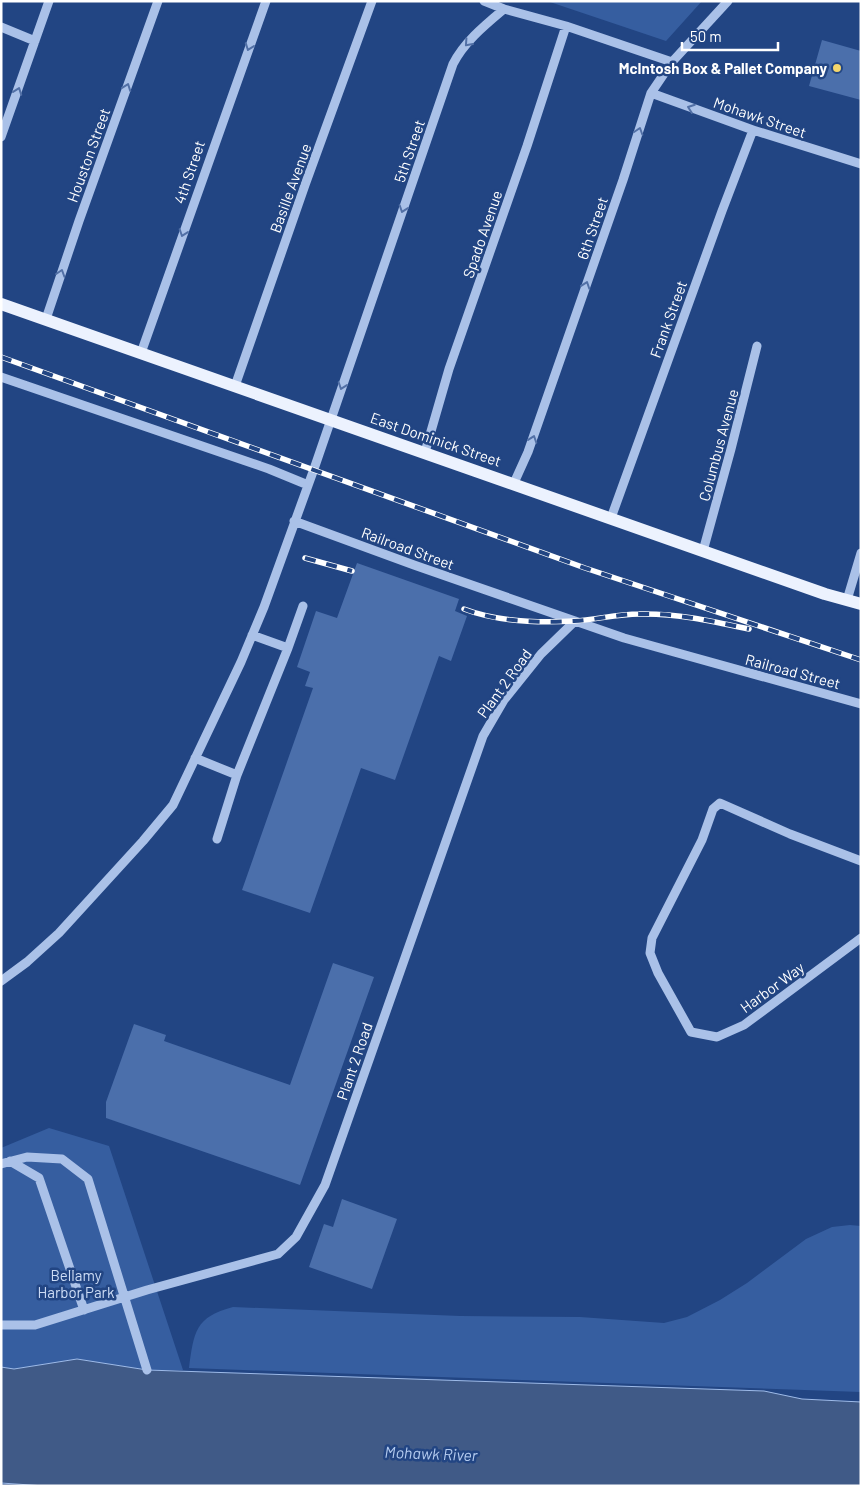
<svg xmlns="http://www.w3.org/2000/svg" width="862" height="1487" font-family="Barlow,sans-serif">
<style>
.green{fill:#365ea0}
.water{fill:#405a87;stroke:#9ebbe9}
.building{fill:#4b6fab}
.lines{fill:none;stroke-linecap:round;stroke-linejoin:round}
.minor{stroke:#aac1e8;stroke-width:9}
.major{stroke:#ecf2fe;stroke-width:12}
.rail-casing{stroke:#fff;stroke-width:5.5}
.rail{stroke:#224583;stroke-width:4;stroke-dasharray:11;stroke-linecap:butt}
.oneway{stroke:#5270a6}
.poi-dot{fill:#f4d66c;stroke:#224583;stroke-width:2}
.labels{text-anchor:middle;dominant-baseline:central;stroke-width:5;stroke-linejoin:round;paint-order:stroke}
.poi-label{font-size:15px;font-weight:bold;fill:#fff;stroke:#224583;text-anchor:end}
.street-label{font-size:15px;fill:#fff;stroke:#224583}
.park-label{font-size:15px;fill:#ceddf6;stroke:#224583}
.water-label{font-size:16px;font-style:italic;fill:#b5ccf0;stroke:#224583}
</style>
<rect width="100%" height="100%" fill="#224583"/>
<!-- green -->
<path class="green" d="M547 1H702L666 41Z
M49 1128 109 1146 183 1370H147L77 1359 14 1369 1 1367V1148Z
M850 1225 861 1226V1392L189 1368C194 1332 195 1317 233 1307L460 1316 580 1317 664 1323 687 1317 720 1300 747 1283 806 1239 832 1227Z"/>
<!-- water -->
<path class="water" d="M77 1359 147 1370 764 1391 802 1399 861 1402V1486H45L1 1483V1367L14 1369Z"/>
<!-- building -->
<path class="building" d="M822 40 861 51V100L809 86Z
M357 563 459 599 455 611 467 616 451 661 439 656 395 780 361 768 310 913 242 890 313 688 305 686 310 672 297 667 316 611 337 618Z
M333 963 374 977 300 1185 106 1118V1102L134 1024 166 1035 164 1041 290 1085Z
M342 1199 397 1219 372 1289 309 1267 324 1224 333 1227Z"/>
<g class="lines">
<!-- minor -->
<path class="minor" d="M484 1 504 9 566 26 672 62
M1 27 35 41
M651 93 753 130 861 164
M1 137 49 1
M46 319 79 221 158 1
M141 353 266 1
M1 377 269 469 308 485
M235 386 305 185 372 1
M425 452 449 369 527 146 566 26
M514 483 528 452 623 180 651 93 672 62 728 1
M611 518 722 211 753 130
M294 521 414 565 624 638 861 704
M703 551 731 449 757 346
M847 600 861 553
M252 635 288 648
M195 758 237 775
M217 839 237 775 288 648 303 606
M861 861 790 834 720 803 713 809 702 840 652 938 650 953 658 973 691 1032 717 1037 744 1025 861 938
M1 981 27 962 59 933 143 841 173 805 241 662 264 607 314 469 453 64C464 42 485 25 504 9
M10 1161 39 1178 84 1310
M1 1164 27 1157 62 1159 88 1179 147 1370
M1 1325H35L147 1290 278 1254 296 1237 325 1185 483 736 504 700 541 654 575 621"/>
<!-- major -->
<path class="major" d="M1 304 825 594 861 604"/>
<!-- rail casing -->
<g class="rail-casing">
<path id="rail" d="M1 357 585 568 861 660
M305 558 352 571
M464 609C498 622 538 623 574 621 595 620 617 614 639 614 676 613 712 621 749 629"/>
</g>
<!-- rail -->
<use href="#rail" class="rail"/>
</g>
<!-- one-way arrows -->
<defs><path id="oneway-chevron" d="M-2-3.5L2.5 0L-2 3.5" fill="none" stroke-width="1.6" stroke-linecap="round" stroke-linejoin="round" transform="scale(1.25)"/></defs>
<g class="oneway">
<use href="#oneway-chevron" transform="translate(468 43) rotate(132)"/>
<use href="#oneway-chevron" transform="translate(249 47) rotate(110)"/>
<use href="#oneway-chevron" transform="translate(127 87) rotate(-70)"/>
<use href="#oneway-chevron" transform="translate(18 91) rotate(-70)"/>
<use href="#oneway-chevron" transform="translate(691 108) rotate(-160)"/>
<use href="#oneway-chevron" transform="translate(639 131) rotate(-72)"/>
<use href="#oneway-chevron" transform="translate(403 209) rotate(109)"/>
<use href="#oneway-chevron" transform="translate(183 233) rotate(109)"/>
<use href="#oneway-chevron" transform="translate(61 273) rotate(-72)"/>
<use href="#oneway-chevron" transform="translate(586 285) rotate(-71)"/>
<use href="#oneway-chevron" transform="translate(342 386) rotate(109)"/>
<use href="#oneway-chevron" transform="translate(533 439) rotate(-71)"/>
</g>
<!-- markers -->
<circle class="poi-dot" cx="837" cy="68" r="5"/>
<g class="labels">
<!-- poi labels -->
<g class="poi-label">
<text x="827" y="68">McIntosh Box &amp; Pallet Company</text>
</g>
<!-- street labels -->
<g class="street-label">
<text transform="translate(760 117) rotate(19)">Mohawk Street</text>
<text transform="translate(409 151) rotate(-71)">5th Street</text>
<text transform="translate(88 155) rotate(-70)">Houston Street</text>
<text transform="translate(189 172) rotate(-71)">4th Street</text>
<text transform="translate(290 188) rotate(-70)">Basille Avenue</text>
<text transform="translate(592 228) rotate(-71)">6th Street</text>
<text transform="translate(482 234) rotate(-71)">Spado Avenue</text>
<text transform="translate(668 319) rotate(-70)">Frank Street</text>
<text transform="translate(436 439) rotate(19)">East Dominick Street</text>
<text transform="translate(718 445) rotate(-75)">Columbus Avenue</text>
<text transform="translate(408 548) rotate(20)">Railroad Street</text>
<text transform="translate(793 671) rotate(15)">Railroad Street</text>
<text transform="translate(504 683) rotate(-54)">Plant 2 Road</text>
<text transform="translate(772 987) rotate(-36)">Harbor Way</text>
<text transform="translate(354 1061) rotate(-71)">Plant 2 Road</text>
</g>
<!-- park labels -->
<g class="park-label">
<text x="76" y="1275">Bellamy<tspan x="76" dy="17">Harbor Park</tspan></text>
</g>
<!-- water labels -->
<g class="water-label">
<text transform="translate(431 1453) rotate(2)">Mohawk River</text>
</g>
</g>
<!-- border -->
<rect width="862" height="1487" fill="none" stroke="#ffffff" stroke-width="5"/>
<!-- scale -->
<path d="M682 42v8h96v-8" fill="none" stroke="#ffffff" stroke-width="2.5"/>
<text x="690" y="42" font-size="15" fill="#ffffff" stroke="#224583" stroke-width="4" paint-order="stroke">50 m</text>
</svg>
